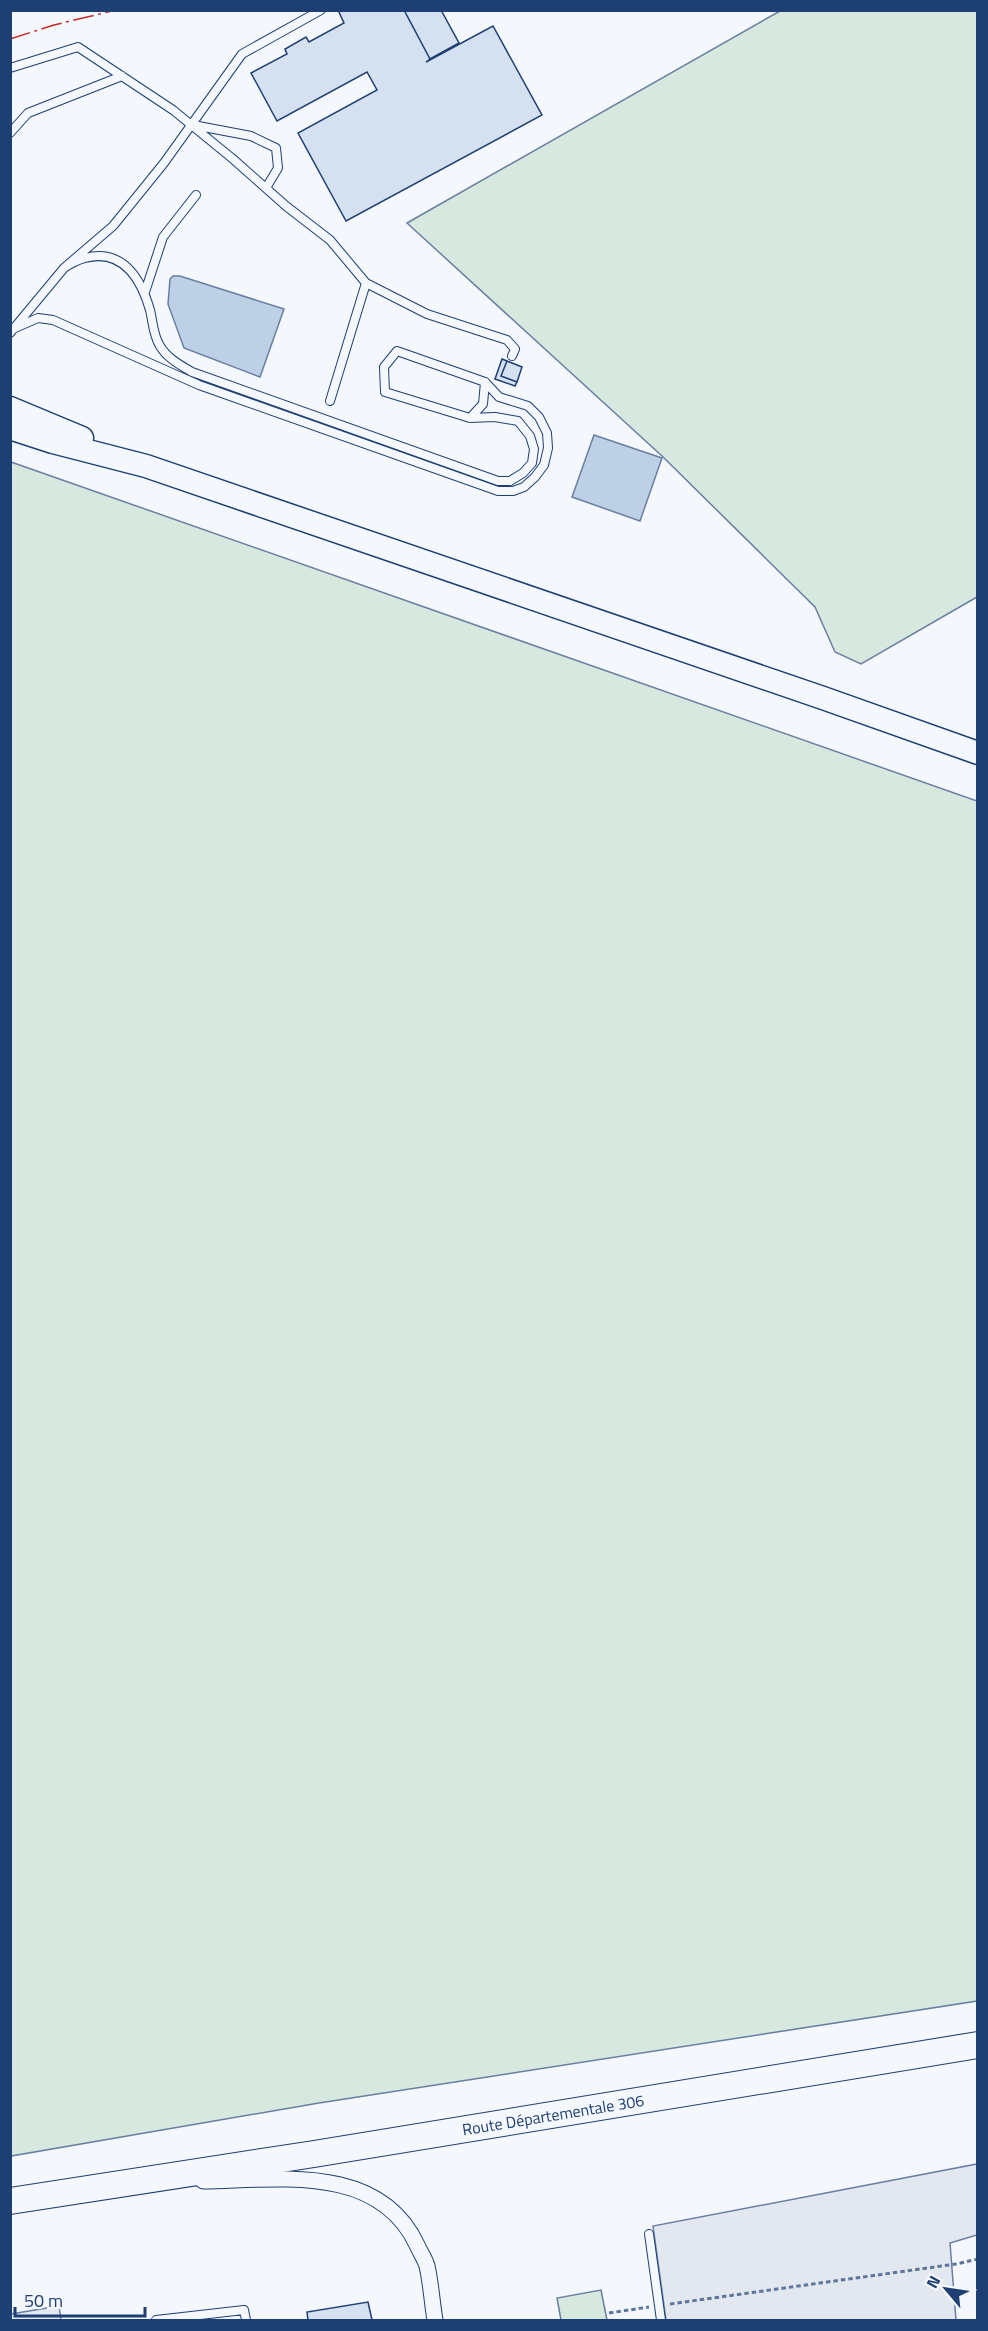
<svg xmlns="http://www.w3.org/2000/svg" width="988" height="2331" font-family="'Titillium Web',sans-serif">
<style>
.green{fill:#d7e8df;stroke:#687fa3;stroke-width:1.5}
.parking{fill:#e3e8f0;stroke:#687fa3;stroke-width:1.5}
.water{fill:#bed0e5;stroke:#687fa3;stroke-width:1.5}
.building{fill:#d5e0f0;stroke:#1d3f73;stroke-width:1.5}
.lines{fill:none;stroke-linecap:round;stroke-linejoin:round}
.service-casing{stroke:#1d3f73;stroke-width:10}
.minor-casing{stroke:#1d3f73;stroke-width:17}
.secondary-casing{stroke:#1d3f73;stroke-width:25}
.primary-casing{stroke:#1d3f73;stroke-width:28}
.path{stroke:#5e769c;stroke-width:3;stroke-dasharray:4.5 3;stroke-linecap:butt}
.service{stroke:#f4f7fb;stroke-width:8}
.minor{stroke:#f4f7fb;stroke-width:15}
.secondary{stroke:#f4f7fb;stroke-width:22}
.primary{stroke:#f4f7fb;stroke-width:26}
.power{stroke:#c62828;stroke-width:1.5;stroke-dasharray:21 4.5 3 4.5;stroke-linecap:butt}
.labels{text-anchor:middle;dominant-baseline:central;stroke-width:4.5;stroke-linejoin:round;paint-order:stroke}
.street-label{font-size:16px;fill:#1d3f73;stroke:#f4f7fb}
</style>
<rect width="100%" height="100%" fill="#f4f7fb"/>
<!-- green -->
<path class="green" d="M780 11H977V597L861 664 835 652 815 607 662 456 407 223Z
M11 462 977 801V2001L319 2103 11 2156Z
M601 2290 607 2320H561L557 2298Z"/>
<!-- parking -->
<path class="parking" d="M977 2164V2235L950 2243 956 2320H666L653 2226Z
M59 2306 61 2320H11V2314Z"/>
<!-- water -->
<path class="water" d="M173 276H180L284 309 260 377 184 348 168 304 170 279Z
M594 435 662 458 640 521 572 497Z"/>
<!-- building -->
<path class="building" d="M338 10H404L430 59 426 62 493 26 542 115 346 221 298 133 377 90 367 72 277 121 251 73 287 54 285 49 306 37 309 42 344 23Z
M404 10H441L459 43 430 59Z
M502 359 507 361 501 376 517 382 515 386 495 379Z
M507 361 522 367 517 382 501 376Z
M368 2302 372 2320H308L307 2312Z"/>
<g class="lines">
<!-- service casing -->
<g class="service-casing">
<path id="service" d="M10 68 78 47 173 110 233 159 286 206 330 240 366 283 427 314 507 340 515 349 512 356
M193 125 251 136 276 148 278 168 266 188
M10 133 28 113 122 76
M145 292 163 237 196 195
M15 328 38 318 53 320 199 385 498 491H513L524 487 535 477 544 465 548 448 547 433 539 417 528 406 499 397 485 382 397 351 384 367 385 392 470 418 495 417 518 421 530 436 534 449 532 463 523 473 510 481H498L192 372C180 365 167 358 160 346 153 335 153 322 150 310 141 279 123 248 85 258 78 260 70 264 64 268
M10 333 64 268 113 226 164 163 242 54 321 10
M330 401 366 283
M470 418 483 404 485 382
M649 2234 661 2320
M156 2320 244 2310 246 2320"/>
</g>
<!-- minor casing -->
<g class="minor-casing">
<path id="minor" d="M203 2181C278 2180 379 2163 417 2245 420 2252 425 2259 427 2266 431 2283 432 2303 435 2320"/>
</g>
<!-- secondary casing -->
<g class="secondary-casing">
<path id="secondary" d="M10 408 82 438
M10 428 53 442 146 466 823 698 978 753"/>
</g>
<!-- primary casing -->
<g class="primary-casing">
<g id="primary">
<path id="s1" d="M10 2201 314 2154 978 2045"/>
</g>
</g>
<!-- path -->
<path class="path" d="M670 2304 956 2264 978 2259
M609 2313 649 2307"/>
<!-- service -->
<use href="#service" class="service"/>
<!-- minor -->
<use href="#minor" class="minor"/>
<!-- secondary -->
<use href="#secondary" class="secondary"/>
<!-- primary -->
<use href="#primary" class="primary"/>
<!-- power -->
<path class="power" d="M10 39 54 25 116 10"/>
</g>
<g class="labels">
<!-- street labels -->
<g class="street-label">
<text stroke="none"><textPath href="#s1" startOffset="550">Route Départementale 306</textPath></text>
</g>
</g>
<!-- border -->
<rect width="988" height="2331" fill="none" stroke="#1d3f73" stroke-width="24"/>
<!-- north arrow -->
<g transform="translate(946 2289) rotate(299)" stroke="#f4f7fb" stroke-width="4.5" paint-order="stroke">
<path d="M0-4.5L10 22L0 15L-10 22Z" fill="#1d3f73"/>
<text y="-9" font-size="16" font-weight="bold" text-anchor="middle" fill="#1d3f73">N</text>
</g>
<!-- scale -->
<path d="M15 2307v9h130v-9" fill="none" stroke="#1d3f73" stroke-width="3"/>
<text x="24" y="2307" font-size="18" fill="#1d3f73" stroke="#f4f7fb" stroke-width="4.5" paint-order="stroke">50 m</text>
</svg>
